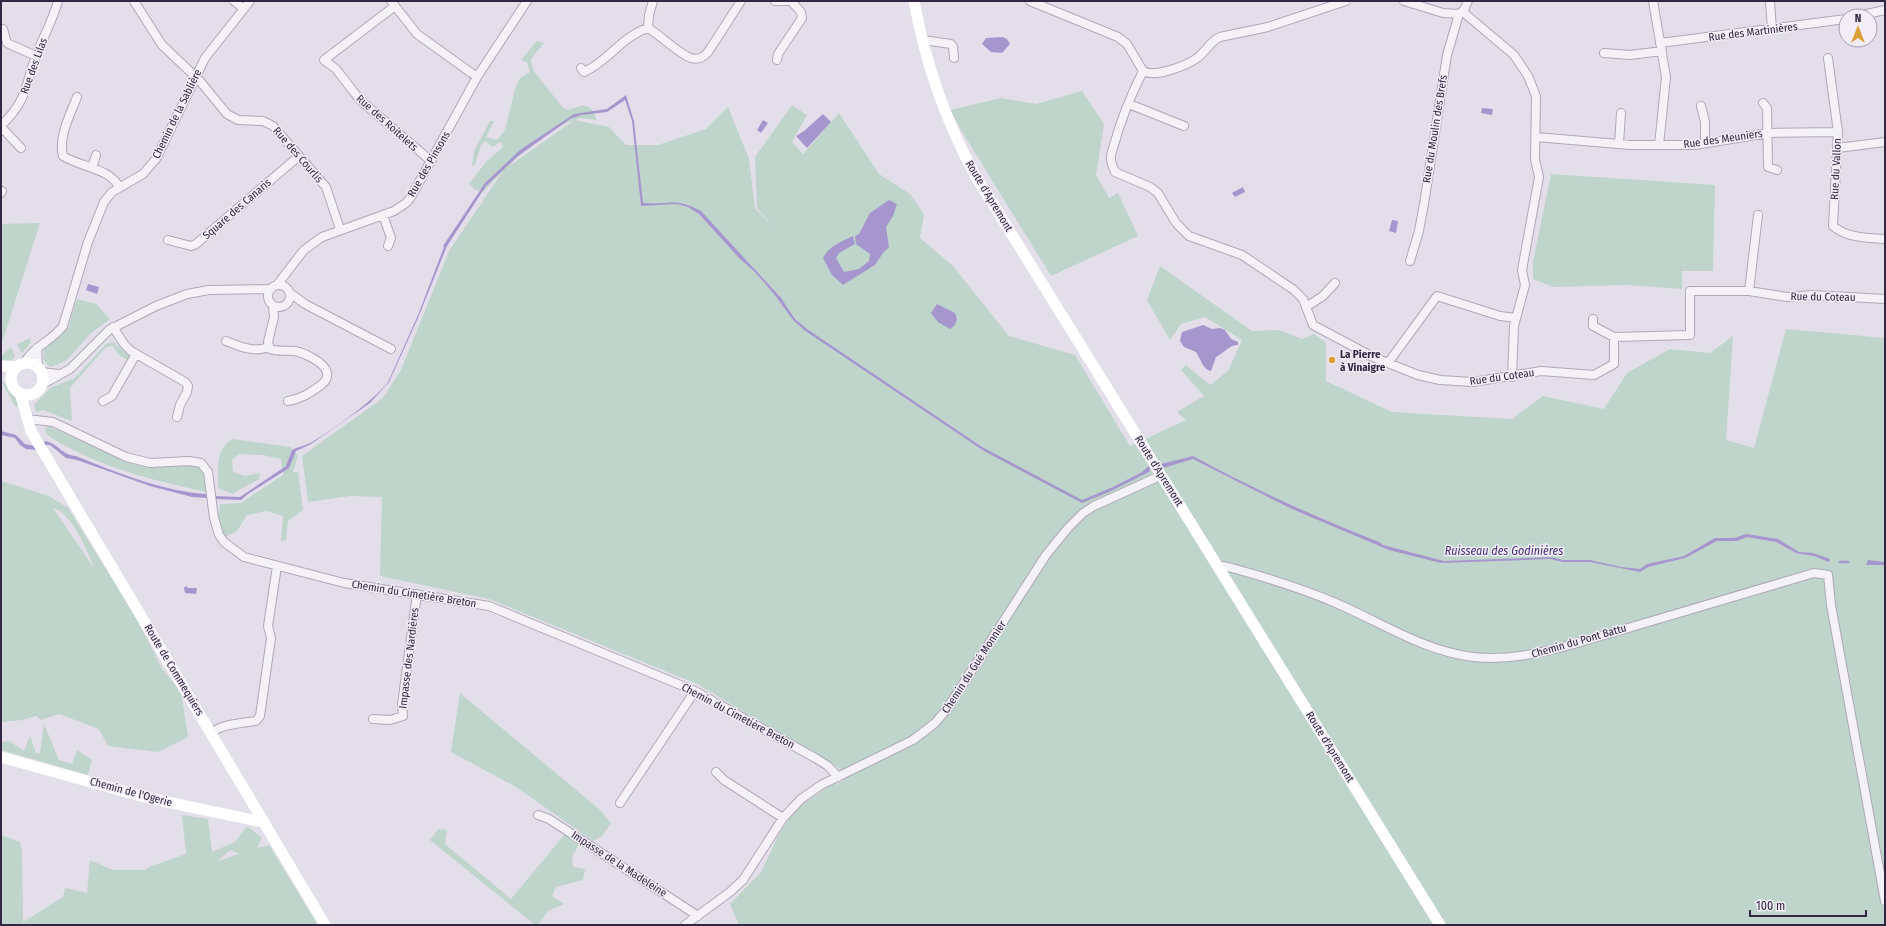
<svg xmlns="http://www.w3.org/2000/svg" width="1886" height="926" font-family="'Fira Sans Condensed',sans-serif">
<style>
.green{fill:#bfd4ca;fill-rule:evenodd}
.water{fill:#a696ce}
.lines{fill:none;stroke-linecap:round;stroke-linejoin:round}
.stream{stroke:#a696ce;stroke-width:2.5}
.street-casing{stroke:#aea8b8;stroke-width:10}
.street{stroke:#f4f2f7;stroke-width:8}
.secondary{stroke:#fff;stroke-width:11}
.poi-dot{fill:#dc9e36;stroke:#f1eef7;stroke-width:1.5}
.labels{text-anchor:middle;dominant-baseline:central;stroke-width:3;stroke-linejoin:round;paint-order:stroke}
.street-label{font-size:11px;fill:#322642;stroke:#f1eef7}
.poi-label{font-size:11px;font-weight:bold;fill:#322642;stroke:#f1eef7;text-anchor:start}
.water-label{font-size:12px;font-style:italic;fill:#462c7b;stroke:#f1eef7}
</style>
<rect width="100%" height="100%" fill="#e3dfea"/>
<!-- green -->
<path class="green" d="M537 41 544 43 531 59 533 70 563 108 568 110 584 105 592 109 597 120 580 118 575 120 609 127 626 145H658L706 129 728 107 749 159 755 208 775 229 757 208 755 157 792 105 807 115 792 142 803 154 839 113 879 174 910 194 924 214 920 238 953 266 1009 336 1075 355 1130 446 1186 420 1177 412 1204 396 1181 370 1186 365 1210 385 1228 371 1242 340 1205 317 1181 324 1170 340 1147 300 1160 266 1252 331 1279 330 1302 339 1314 334 1326 343V381L1392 412 1512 419 1543 396 1604 409 1627 373 1670 349 1710 353 1733 336 1726 440 1754 448 1786 329 1885 338V925H739L730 904 761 872 778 836 795 809 828 787 843 781 839 768 697 684 489 599 380 576 382 497 350 496 308 502 302 456 383 398 401 370 449 251 503 171 483 192 476 190 469 184 486 162 503 147 501 142 492 147 486 141 481 145 475 165 472 166 474 151 490 121H494L486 137 497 140 505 130 515 89 520 78 530 72 527 62 521 60ZM573 121 509 166C520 154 558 123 573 121Z
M1082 91 1104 124 1096 175 1109 198 1118 193 1138 236 1051 276 961 130 950 110 1001 98 1036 104Z
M1551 174 1715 185 1713 271H1682V289L1627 285 1554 287 1533 279V262Z
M40 223 6 330 1 345V224Z
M77 299 96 304 110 319 90 334 67 360 51 367C43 362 43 359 44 350L68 328Z
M30 338 31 343 22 353 17 344Z
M113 342 129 356 127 360 120 356 113 346 106 347 70 388 72 421 43 410 37 412 35 409V404L50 388 75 378 106 344Z
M11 347 15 356 12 360H1V356Z
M1 381C8 383 18 400 20 407L15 406Z
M48 426 117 457 147 466 199 465 205 471 208 492C153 481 95 466 47 435L45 430Z
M233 439 290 447 298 456 293 472H298L303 510 288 521 286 540 281 541 283 516 267 511 247 515 237 531 225 537 218 518 220 504 241 503 283 475 281 459 263 455 239 454 232 460 233 472 245 476 260 473 259 479 232 494 218 488C218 471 215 447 233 439Z
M1 481 49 496 68 508 136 617 162 669 181 691 188 737 158 752 108 746 99 729 59 714 41 720 36 716 22 720 1 722ZM53 508C71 512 88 551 94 568Z
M460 693 598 808 611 823 602 836 593 841 516 787 451 752Z
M44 724 59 760 72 764 77 750 92 760 88 775 1 750V742L9 741 24 751 30 736 36 753H40Z
M182 815 208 819 212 852 235 842 247 826 262 838 257 848 269 845 318 925H1V835L20 842 22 852 23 922 63 897 65 888 87 893 90 860 113 870H145L149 867 186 854ZM230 850 239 854 218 861Z
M438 829 447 830 445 844 511 899 565 834 579 844 572 857 573 867 585 869 583 880 556 887 552 896 564 904 548 911 538 925H535L430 840Z"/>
<!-- water -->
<path class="water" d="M1003 37 1007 39 1010 44 1002 53 991 52 982 44 986 38Z
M626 95 634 121 643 203C670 205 675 197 701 211L781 298 795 319 807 329 982 447 1082 500 1113 487 1142 472 1150 465 1151 468 1149 472 1109 492 1082 503 984 451 804 330 793 320 774 294 755 272 740 259 699 214 688 207 677 204 641 206 632 121 625 100 607 112 581 115 570 119 518 156 486 186 447 246 418 318 389 382 370 403 311 444 296 451 289 468 248 494 241 500 214 499V496L240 497 286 466 292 450C297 447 305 446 312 442 335 428 371 403 388 382L418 315 444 247 443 246 485 183 520 150 574 114 607 109Z
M1482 108 1493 109 1492 115 1481 113Z
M823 114 831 122 807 148 796 136 804 131Z
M763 120 768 123 761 133 757 130Z
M1243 187 1245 192 1235 197 1232 193Z
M889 200 897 204 893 216 886 227 889 247 883 253 875 265 843 285 832 275 823 258C829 246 841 242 853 236L855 244 839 253 836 258 844 272 859 269 869 261 870 254 856 244 855 236 859 234 870 213Z
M1392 220 1398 221 1396 233 1389 231Z
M88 284 99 287 97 294 86 290Z
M937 304 955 313 957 319 955 325 950 329 938 322 931 313Z
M1203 325 1212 329 1220 328 1225 330 1231 339 1238 342V345C1229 345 1224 353 1216 357L1211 371C1202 369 1201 359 1196 352L1184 347 1180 341 1182 332Z
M1 431 16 435 25 444 35 446 37 450 26 449 20 445 15 438 1 435Z
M46 441C58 444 62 455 76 456 115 472 165 492 207 494V498L192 497 150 486 77 460 66 458 50 445H44L43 442Z
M1193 456C1253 489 1315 517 1379 542L1383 545 1444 561 1551 557 1563 560H1590L1621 567 1640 569 1647 564 1684 556 1715 538H1734L1746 534 1778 539 1799 552 1813 553 1830 559 1829 562 1814 556 1796 553 1776 542 1747 537 1737 541H1717L1685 558 1648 567 1640 572 1590 562H1563L1550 559 1441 563 1389 550 1292 509 1193 459 1163 468 1161 464Z
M1868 560 1885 562V565H1866Z
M186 586 188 588H197L196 594 185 593 184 588Z"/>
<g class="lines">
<!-- stream -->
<path class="stream" d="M1840 562H1848"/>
<!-- street casing -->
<g class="street-casing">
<path id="street" d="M134 1 162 45 199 80 227 114 238 120 263 121 273 126 326 187 340 229
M234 1 244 9
M391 1 417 34 477 77
M653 1 649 15 648 28C660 35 679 54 691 58 698 60 704 57 708 52L741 1
M775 1H787
M1030 1 1118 37 1127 44 1143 71C1154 78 1186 66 1197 58 1206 52 1209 42 1220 37L1268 27 1346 1
M1404 1 1443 13 1459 14
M1653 1 1666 77 1659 145
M1770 1 1772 30
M395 6 324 60 336 69 360 100 431 161
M1463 12 1514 55 1528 76 1536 96 1535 159 1539 177 1522 270 1525 285 1514 326 1512 377
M1858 16 1885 10
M3 29 7 43 36 56
M923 40 951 44 953 47 954 58
M1660 43 1846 19
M1604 53 1630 55 1662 51
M1828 58 1838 132 1833 226C1847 238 1867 238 1885 239
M777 60 778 54 802 18 801 12 791 1
M581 68 584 72C609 61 622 36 648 28
M1143 71C1131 95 1121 119 1114 145 1113 149 1110 156 1111 160 1111 164 1114 168 1115 172L1150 187 1158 193 1176 223 1189 236 1242 255 1294 290 1303 299 1313 325 1373 357 1418 375 1440 380 1473 382 1541 371 1594 375 1614 364V337L1690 335V291H1749L1787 297 1813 295 1885 299
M77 97C70 115 58 137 63 156 80 167 110 168 119 187
M1763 103 1767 108 1768 167 1777 170
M1129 104 1184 126
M1701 106 1705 122V143
M1 126C28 99 24 88 36 56 43 37 53 20 58 1
M1 127 21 148
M1536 137 1630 145H1695L1768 133 1838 132
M1619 144 1621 113
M1838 148 1885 142
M92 168 96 155
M1 193 2 191
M383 215 391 238 388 246
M168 240 191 246 196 244 299 156
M1410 261 1419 231 1424 204 1447 55 1459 14 1464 10 1468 1
M268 296a11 11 0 1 1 22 0a11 11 0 1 1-22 0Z
M277 285 304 250 322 237 394 211 406 203 411 197 477 77 527 1
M1749 291 1758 215
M290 293 305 304 391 349
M273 305 274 317 268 342 270 349C278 352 287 350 295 351 304 353 325 362 327 373 328 378 325 382 321 385 310 393 301 399 288 401
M1306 307 1323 296 1335 283
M1593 319V326L1614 337
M113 327 124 344 131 351 185 382 188 386 187 392 180 405 177 417
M226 341C238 346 257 354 269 346
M37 348 38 366
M24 363C35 345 52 341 63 326L88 242 104 202 112 192 143 174 156 159 205 58 250 1
M1388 363 1437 296 1500 316 1516 318
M42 372 59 374
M43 384 70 369 109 330 156 306 187 294 209 290 271 289
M103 401 112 396 136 354
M27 419 53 422 126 457 150 463 189 461 201 463 208 472 214 518 219 535 224 542 244 557 344 583 489 606 695 691 817 759 828 766 838 777
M1219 568 1223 566 1232 568C1268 578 1304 589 1338 604 1382 623 1424 651 1473 657 1508 661 1541 653 1574 644L1814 573 1828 575 1831 605 1885 901
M373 719 390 720 403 716 402 704 417 594
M211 733C222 724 242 723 256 721L260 716 271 638 268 626 277 566
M716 772 724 780 783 818
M620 803 695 691
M538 815 549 819 698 916
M685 925 730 892 743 880 783 818 801 799 821 785 913 740 935 723 947 709 1046 555 1068 528 1083 513 1094 506 1162 475"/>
</g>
<!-- street -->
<use href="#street" class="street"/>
<!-- secondary -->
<path class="secondary" d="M914 1C925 61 946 122 975 175L1440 925
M11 379a16 16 0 1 1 32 0a16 16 0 1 1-32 0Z
M1 366 15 367
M20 393 31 431 38 443 325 925
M1 757 148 798 258 821 263 820"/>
</g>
<!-- markers -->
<circle class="poi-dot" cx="1332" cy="360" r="4"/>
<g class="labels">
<!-- street labels -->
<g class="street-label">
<text transform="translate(1753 32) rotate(-7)">Rue des Martinières</text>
<text transform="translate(34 66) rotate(-70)">Rue des Lilas</text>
<text transform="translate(177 114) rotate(-64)">Chemin de la Sablière</text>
<text transform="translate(387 123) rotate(42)">Rue des Roitelets</text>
<text transform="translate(1435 129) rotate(-81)">Rue du Moulin des Brefs</text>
<text transform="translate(1723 139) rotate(-8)">Rue des Meuniers</text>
<text transform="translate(298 155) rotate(49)">Rue des Courlis</text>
<text transform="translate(429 164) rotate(-60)">Rue des Pinsons</text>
<text transform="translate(1836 169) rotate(-87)">Rue du Vallon</text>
<text transform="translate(989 196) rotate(59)">Route d'Apremont</text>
<text transform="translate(237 209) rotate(-41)">Square des Canaris</text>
<text transform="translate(1823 297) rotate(1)">Rue du Coteau</text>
<text transform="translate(1502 377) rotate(-8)">Rue du Coteau</text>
<text transform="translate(1159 471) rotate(58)">Route d'Apremont</text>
<text transform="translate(414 594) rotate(9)">Chemin du Cimetière Breton</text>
<text transform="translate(1579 641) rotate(-16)">Chemin du Pont Battu</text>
<text transform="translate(409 658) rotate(-83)">Impasse des Nardières</text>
<text transform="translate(974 667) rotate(-57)">Chemin du Gué Monnier</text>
<text transform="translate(174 670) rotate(59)">Route de Commequiers</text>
<text transform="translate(738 716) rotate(28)">Chemin du Cimetière Breton</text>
<text transform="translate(1330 747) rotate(58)">Route d'Apremont</text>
<text transform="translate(131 792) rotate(15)">Chemin de l'Ogerie</text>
<text transform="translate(619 864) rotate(33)">Impasse de la Madeleine</text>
</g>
<!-- poi labels -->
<g class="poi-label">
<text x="1340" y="354">La Pierre<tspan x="1340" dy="13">à Vinaigre</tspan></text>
</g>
<!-- water labels -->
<g class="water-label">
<text x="1504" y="551">Ruisseau des Godinières</text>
</g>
</g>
<!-- border -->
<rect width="1886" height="926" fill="none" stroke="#322642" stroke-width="4"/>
<!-- north arrow -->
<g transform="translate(1858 28)"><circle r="19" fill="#f1eef7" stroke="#a59eaf"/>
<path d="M0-3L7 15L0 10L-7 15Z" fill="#dc9e36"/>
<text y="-6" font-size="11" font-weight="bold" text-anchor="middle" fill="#322642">N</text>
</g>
<!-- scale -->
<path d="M1750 910v6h116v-6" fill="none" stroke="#322642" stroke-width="2"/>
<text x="1756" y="910" font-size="12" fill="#322642" stroke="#f1eef7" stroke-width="3" paint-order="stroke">100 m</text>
</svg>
